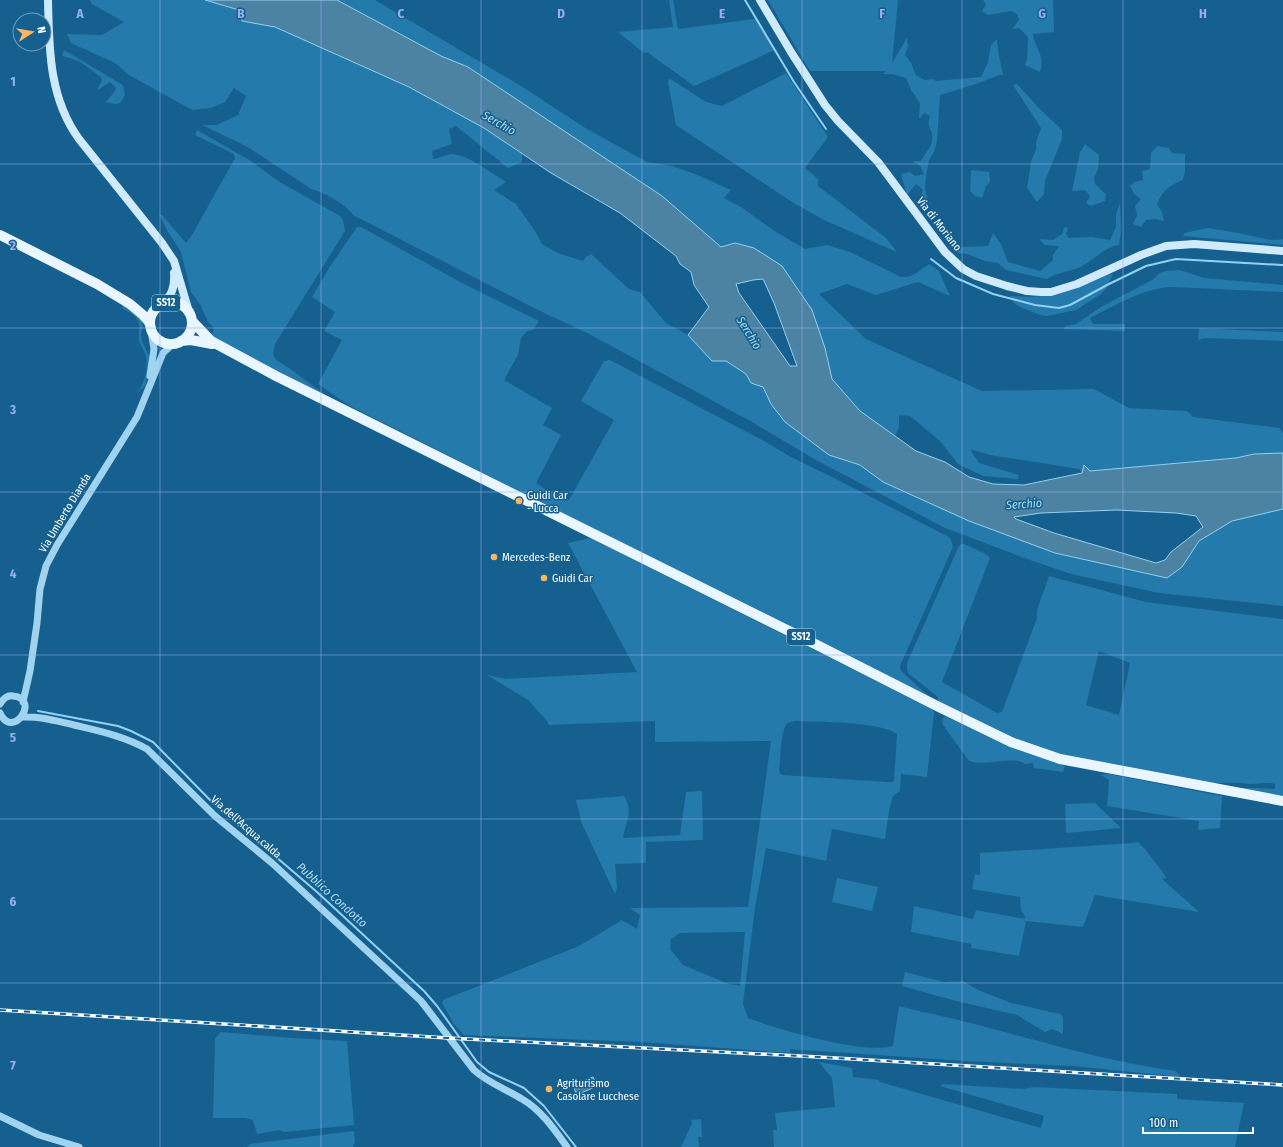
<svg xmlns="http://www.w3.org/2000/svg" width="1283" height="1147" font-family="'Fira Sans Condensed',sans-serif">
<style>
.green{fill:#247aab;fill-rule:evenodd}
.water{fill:#4c82a2;stroke:#92d1f3;fill-rule:evenodd}
.lines{fill:none;stroke-linecap:round;stroke-linejoin:round}
.stream{stroke:#92d1f3;stroke-width:2}
.tertiary{stroke:#a0d3f0;stroke-width:7}
.secondary{stroke:#ceeafb;stroke-width:8}
.primary{stroke:#e9f6ff;stroke-width:10}
.rail-casing{stroke:#fff;stroke-width:3.5}
.rail{stroke:#15608e;stroke-width:2;stroke-dasharray:6;stroke-linecap:butt}
.grid{fill:none;stroke:#99afed;stroke-width:1;stroke-opacity:0.55}
.poi-dot{fill:#ffb45f;stroke:#15608e;stroke-width:1.5}
.labels{text-anchor:middle;dominant-baseline:central;stroke-width:3;stroke-linejoin:round;paint-order:stroke}
.shield{fill:#15608e;stroke:#b9cfdd;stroke-width:1}
.shield-label{font-size:10px;font-weight:bold;fill:#fff}
.street-label{font-size:11px;fill:#fff;stroke:#15608e}
.poi-label{font-size:11px;fill:#fff;stroke:#15608e;text-anchor:start}
.water-label{font-size:12px;font-style:italic;fill:#acdcf7;stroke:#15608e}
.grid-label{font-size:13px;text-anchor:middle;font-weight:bold;fill:#99afed;stroke:#15608e;stroke-width:3;stroke-linejoin:round;paint-order:stroke}
</style>
<rect width="100%" height="100%" fill="#15608e"/>
<!-- green -->
<path class="green" d="M90 0H205L239 10 242 21 275 27 409 87 484 128 522 154V162L508 168 456 126 449 129 452 144 432 151 433 159C440 158 445 155 451 154 466 153 493 174 506 182L494 190 516 204 535 231 542 244 558 253 583 261 586 257 591 254 629 289 640 292 666 323 688 335 712 361H726L746 374 751 383 763 387 767 397 829 455 860 465 883 482 969 521 1055 553 1167 578 1182 567 1199 541 1232 521 1283 509V606L1159 593 1071 574 1030 560 945 528 816 460 752 422 591 335 536 309 353 215C346 204 325 193 311 189L246 146 202 125H217L238 115 246 96 234 88 225 102 211 108 192 110 129 75 115 63 71 43 67 34 102 35 124 22 92 4Z
M337 0H375L521 86 587 129 647 162 672 166 695 174 731 190 724 198 741 207 773 230 805 249 827 245 850 252 901 277C913 278 919 271 929 264L939 271 950 296 918 282 876 295 847 284 819 294 866 339 982 391 1094 389 1129 408 1187 411 1193 417 1280 428 1283 433V453L1254 454 1236 458 1090 471 1084 466 1083 473 1079 469 990 455 970 449 979 463 1019 475 1018 479 983 476 958 464 940 441 910 416 899 415V427L895 436 860 411 832 379 825 348 735 243 721 247 661 196 468 67 441 56Z
M669 0H673L678 29 754 19 758 20 775 50 694 86 647 52 644 53 618 32 673 27Z
M768 0H898L892 63 907 38 908 46 905 55 911 63 916 75 925 80 932 79 936 81 981 77 988 62 991 45 997 39 998 51 1003 75H999L976 84 940 95 937 142 933 154 929 160 926 176 925 189 928 202 923 208 920 197 923 190 916 184 907 195 901 174 910 172 915 176 924 174 920 166 912 161H921C925 152 932 149 932 138 933 128 926 130 930 116L924 113 919 119 920 103 911 90 906 78 892 74H883L886 71H810Z
M983 0H1053L1054 32 1033 34C1035 49 1046 56 1040 72L1025 65 1027 59 1028 37 1019 28 1012 29 1019 20 1017 14 1011 11 988 15 982 11 986 4Z
M64 50 121 84 123 86 125 95 120 103 115 104 106 102C109 97 115 93 116 88L110 82 98 90V87L102 81 101 77 79 61 62 56Z
M786 73 828 137 805 168 819 180 818 182V186L886 238 897 252 824 220 795 204 676 125 668 82 669 79 672 80 706 102 722 106Z
M1017 84 1039 108 1062 130V139L1045 181 1044 194 1037 202 1027 188 1031 162 1036 149V142L1041 128 1013 85Z
M197 130 251 161 278 181 340 216 343 220 345 231 275 344 273 353 275 359 292 370 325 395 211 337 214 328 208 322 201 306 191 292 181 252 168 232 159 214 162 215 186 243 192 235 235 158 234 154 195 135Z
M1085 144 1099 155 1098 169 1094 178 1095 184 1106 194 1105 201 1091 206 1086 203 1090 196 1085 190 1072 191 1080 152Z
M1158 146 1169 148 1172 153 1185 154V171L1183 180C1170 185 1162 191 1157 204L1162 212 1164 221 1155 219 1146 220 1141 227 1133 224 1137 215 1135 206 1141 199 1134 194 1130 186 1135 182 1143 180 1142 171 1150 169 1151 152Z
M971 170 989 172 990 182 986 186 982 198 975 196 970 191Z
M1120 203 1121 231 1119 245C1106 247 1096 258 1084 265 1073 272 1058 271 1047 279L1006 270 998 263 985 261 967 254 959 253 954 250 960 247 988 246 993 233 1001 244 1008 262 1040 271 1053 260V255L1059 246 1045 245 1039 239 1053 240 1063 233 1064 227 1068 228 1066 234 1069 238 1092 237 1110 240 1116 227V214Z
M357 227H361L464 284 539 321 533 330 527 331 521 338 518 355 504 380 552 408 543 425 561 435 536 483 545 489 569 500 614 420 581 401 604 361 610 360 764 441 791 457 832 477 949 537 951 540 953 547 900 666 901 671 932 699 350 406 318 384 342 340 324 331 335 312 312 297 329 268Z
M1207 228C1221 230 1235 232 1248 235 1260 238 1271 242 1283 239V245L1183 236 1185 233Z
M1180 270 1204 278 1283 285V292L1173 287C1143 288 1116 305 1090 318L1093 324H1125V331L1063 329 1066 326 1076 324 1101 307 1152 280 1160 273 1166 271Z
M1109 274 1113 275 1106 287 1107 288 1101 294 1076 310 1047 316 1040 315 1020 307 1014 303 1010 296 1032 297 1052 295Z
M124 305 141 320 143 326 141 335 142 341 150 358 146 384 144 387 137 392C146 383 149 364 145 353 143 347 139 344 139 338 138 331 141 325 137 319 134 314 127 311 122 308Z
M1199 328 1283 332V341L1205 338 1198 340Z
M590 538 933 709 934 712 927 777 901 774 900 791 893 796 889 811 885 839 832 829 826 861 766 848 755 908 743 1004 748 1018C777 1029 864 1055 893 1046L899 1006C930 1014 962 1020 993 1029 1054 1045 1114 1063 1176 1071L1181 1077 1073 1066 964 1061 790 1049V1053L641 1042 464 1035 454 1024 442 1003 443 1000 579 946 622 920 637 929 640 915 630 908 748 907 771 741 655 742V721L549 725 547 721 528 700 487 675 505 679 637 672 568 543ZM795 721C819 722 878 721 897 734L894 781 892 782H887L782 775 779 771C781 759 780 734 786 725 788 722 791 722 795 721ZM745 932 740 986 726 983 683 965 670 949 671 939 680 933Z
M961 544H964L984 553 990 558 942 682 997 713 1002 712 1037 618V610L1049 576 1146 602 1283 619V796L1226 788H1257L1275 789V784C1265 782 1260 784 1250 784 1237 783 1224 782 1211 784L1073 758 1049 750 1010 736 941 703 938 700V697L908 673 907 669V663L958 548ZM1099 651 1130 663 1119 715 1086 705Z
M945 716 1025 752 1065 766 1063 772 1034 768 1033 763 1025 764C1017 755 984 767 969 761L943 725 942 721 943 718Z
M1109 774 1222 796 1220 828 1198 830 1199 821 1107 806 1109 780 1101 775Z
M702 791 703 840 646 842V863L615 864 617 888 615 894 582 824 576 800 624 796C634 812 626 821 623 838L680 835 686 792Z
M1095 803 1121 828 1066 833 1065 804Z
M1138 842 1145 849 1167 878 1162 879 1199 912 1095 895 1083 927 1026 921 1019 956 971 948V944L911 932 914 906 973 919 976 910 1025 919 1024 914 1021 911 1020 897 972 889 975 874 980 875V853L1133 843Z
M837 878 878 887 872 911 832 902Z
M905 972 944 982 963 981 978 990 1011 1003 1060 1014 1063 1017V1034L1052 1029 1045 1032 1017 1015 956 1001 902 986Z
M220 1032 292 1038 347 1041 354 1125 284 1132 280 1130 257 1134 253 1120 245 1118H213L215 1039Z
M819 1062 852 1068 853 1077 879 1080 880 1082 1041 1128 1044 1116 940 1086 942 1084 1023 1089 1034 1087 1177 1094V1099L1244 1103 1235 1147H774L773 1130H777L775 1113 835 1107 832 1078Z
M701 1119 702 1137H698L699 1147H681L692 1123 691 1120Z
M354 1131 355 1142 353 1147H247L250 1144Z"/>
<!-- water -->
<path class="water" d="M205 0H337L441 56 468 67 662 196 721 247 735 243 754 248 782 266 812 310 825 348 832 379 860 411 916 451 945 462 969 477 993 484 1024 485 1082 473 1084 465 1090 471 1236 458 1254 454 1283 453V509L1232 521 1199 541 1182 567 1167 578 1055 553 969 521 883 482 860 465 829 455 785 422 771 404 763 387 751 383 746 374 726 361H712L688 335 709 307 694 285 691 272 680 264 676 256 620 213 551 173 484 128 409 87 275 27 242 21 239 10ZM763 279 774 303 797 366H790L739 293 736 284 753 280ZM1116 510 1176 513 1196 516 1203 527 1171 552 1165 560 1156 563 1054 533 1016 519 1014 517 1041 513Z
M593 1077 597 1086 577 1095 573 1086Z"/>
<g class="lines">
<!-- stream -->
<path class="stream" d="M745 0 794 82 826 129
M931 259 956 278 993 294 1035 305 1059 308 1070 305 1109 284 1146 266 1176 259 1283 265
M38 711 118 726 131 731 153 742 214 804 317 892 424 991 437 1006 477 1062 489 1072 524 1088 544 1106 576 1147"/>
<!-- tertiary -->
<path class="tertiary" d="M150 376 154 349 151 330
M23 702 30 671 37 623 40 589 46 566 57 545 137 417 163 353 173 344
M0 704C3 699 7 695 13 696 41 698 13 741 0 713
M22 717C40 716 56 721 74 725 99 731 124 736 147 749L215 816 272 863 421 1001 474 1070C488 1083 506 1089 522 1099 541 1110 554 1129 567 1147
M0 1116 39 1135 79 1147"/>
<!-- secondary -->
<path class="secondary" d="M48 0C49 48 49 98 79 139L162 243 174 261 189 312
M760 0 791 52 825 105 838 121 878 162 945 252 963 269 976 276 1007 286 1027 291 1041 292H1051L1077 284 1141 255 1166 246 1194 244 1283 251
M160 305C172 297 175 287 174 273"/>
<!-- primary -->
<path class="primary" d="M0 235 97 284 130 304 143 315 149 322 151 328
M150 323a21 21 0 1 1 42 0a21 21 0 1 1-42 0Z
M192 321 211 341 276 376 813 643 939 707 1011 742 1060 759 1283 801
M181 341 191 340 212 344"/>
<!-- rail casing -->
<g class="rail-casing">
<path id="rail" d="M0 1010 448 1038 819 1057 1283 1085"/>
</g>
<!-- rail -->
<use href="#rail" class="rail"/>
</g>
<!-- grid -->
<path class="grid" d="M160 0V1147M321 0V1147M481 0V1147M642 0V1147M802 0V1147M962 0V1147M1123 0V1147M0 164H1283M0 328H1283M0 492H1283M0 655H1283M0 819H1283M0 983H1283"/>
<!-- markers -->
<g class="poi-dot">
<circle cx="519" cy="501" r="4"/>
<circle cx="494" cy="557" r="4"/>
<circle cx="544" cy="578" r="4"/>
<circle cx="549" cy="1089" r="4"/>
</g>
<g class="labels">
<!-- shield labels -->
<g class="shield">
<rect x="152" y="295" width="28" height="16" rx="3"/>
<rect x="787" y="629" width="28" height="16" rx="3"/>
</g>
<g class="shield-label">
<text x="166" y="303">SS12</text>
<text x="801" y="637">SS12</text>
</g>
<!-- street labels -->
<g class="street-label">
<text transform="translate(939 224) rotate(52)">Via di Moriano</text>
<text transform="translate(65 513) rotate(-59)">Via Umberto Dianda</text>
<text transform="translate(246 827) rotate(41)">Via dell'Acqua calda</text>
</g>
<!-- poi labels -->
<g class="poi-label">
<text x="527" y="495">Guidi Car<tspan x="527" dy="13">- Lucca</tspan></text>
<text x="502" y="557">Mercedes-Benz</text>
<text x="552" y="578">Guidi Car</text>
<text x="557" y="1083">Agriturismo<tspan x="557" dy="13">Casolare Lucchese</tspan></text>
</g>
<!-- water labels -->
<g class="water-label">
<text transform="translate(499 123) rotate(30)">Serchio</text>
<text transform="translate(749 333) rotate(58)">Serchio</text>
<text transform="translate(1024 504) rotate(-4)">Serchio</text>
<text transform="translate(332 895) rotate(42)">Pubblico Condotto</text>
</g>
</g>
<g class="grid-label">
<text x="80" y="18">A</text>
<text x="241" y="18">B</text>
<text x="401" y="18">C</text>
<text x="561" y="18">D</text>
<text x="722" y="18">E</text>
<text x="882" y="18">F</text>
<text x="1042" y="18">G</text>
<text x="1203" y="18">H</text>
<text x="13" y="86">1</text>
<text x="13" y="250">2</text>
<text x="13" y="414">3</text>
<text x="13" y="578">4</text>
<text x="13" y="742">5</text>
<text x="13" y="906">6</text>
<text x="13" y="1070">7</text>
</g>
<!-- north arrow -->
<g transform="translate(32 32) rotate(78)"><circle r="19" fill="#15608e" stroke="#73a0bb"/>
<path d="M0-3L7 15L0 10L-7 15Z" fill="#ffb45f"/>
<text y="-6" font-size="11" font-weight="bold" text-anchor="middle" fill="#ffffff">N</text>
</g>
<!-- scale -->
<path d="M1143 1127v6h110v-6" fill="none" stroke="#ffffff" stroke-width="2"/>
<text x="1149" y="1127" font-size="12" fill="#ffffff" stroke="#15608e" stroke-width="3" paint-order="stroke">100 m</text>
</svg>
